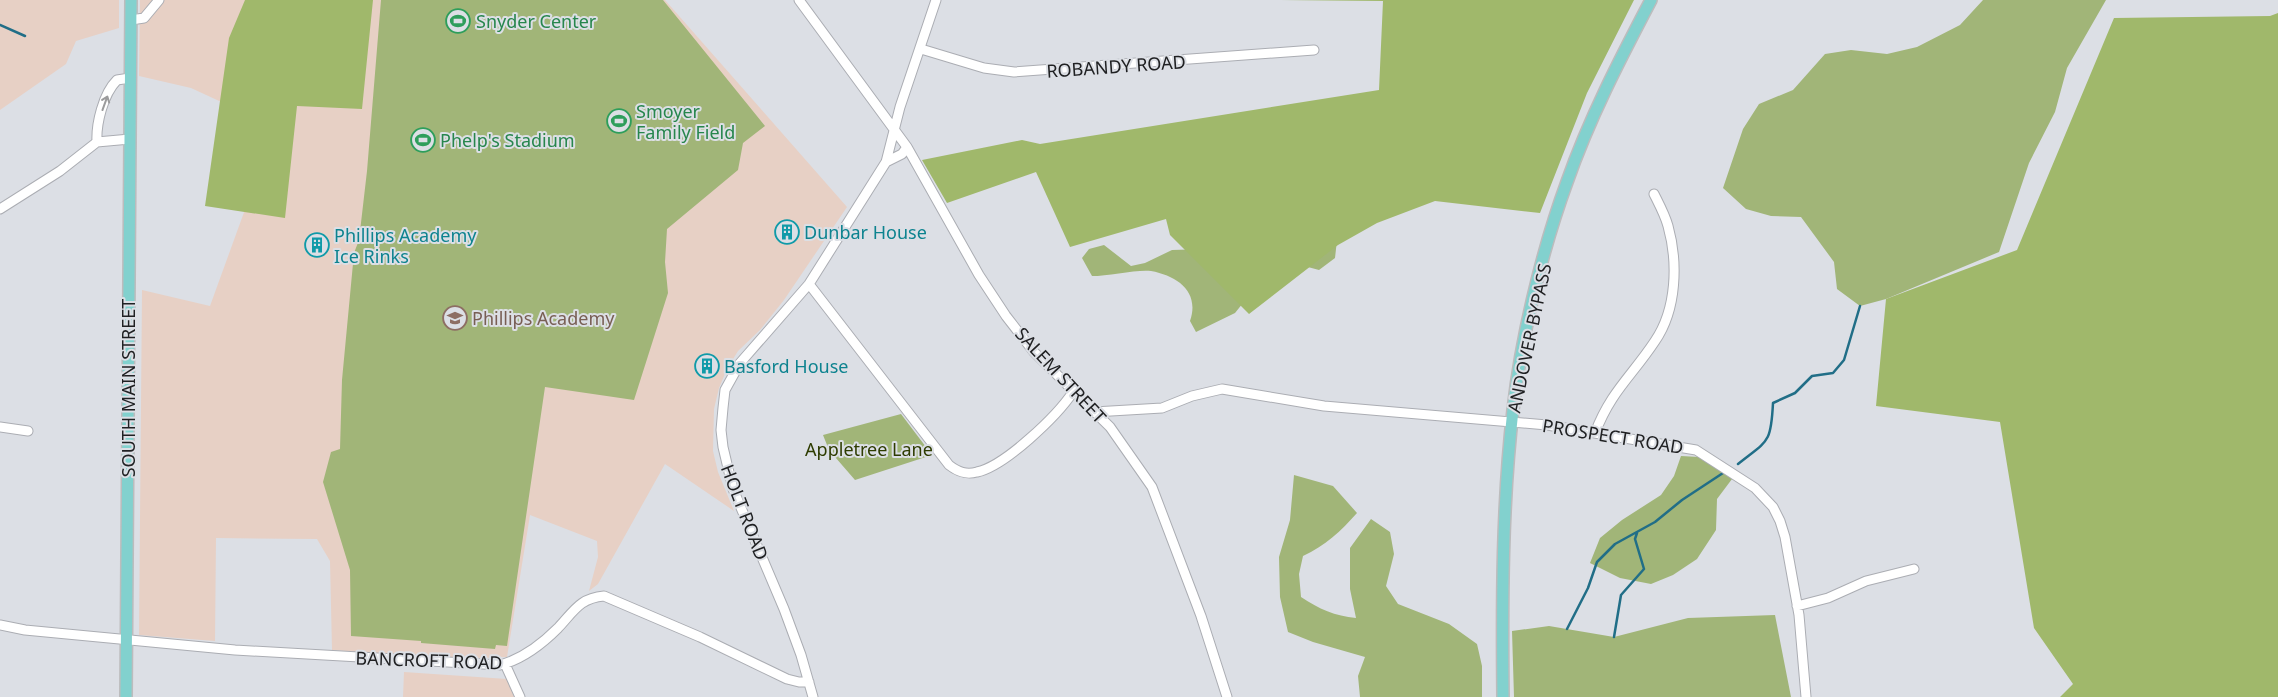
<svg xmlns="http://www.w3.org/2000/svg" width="2278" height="697" font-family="'Noto Sans',sans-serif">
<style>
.education{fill:#e7d0c5}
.green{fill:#a1b578}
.forest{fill:#a0b86b}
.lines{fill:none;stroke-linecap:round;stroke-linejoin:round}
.stream{stroke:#216e87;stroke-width:2.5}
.minor-casing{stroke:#abadb3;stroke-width:11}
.major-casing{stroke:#bcbcbd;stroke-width:14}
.minor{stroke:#fff;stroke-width:9}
.major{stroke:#82d1ce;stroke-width:11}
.oneway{stroke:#9b9b9c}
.labels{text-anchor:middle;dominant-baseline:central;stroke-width:4;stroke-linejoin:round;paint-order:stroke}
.leisure-label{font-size:18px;fill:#27864d;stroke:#dcdfe5;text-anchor:start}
.street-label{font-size:18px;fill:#202123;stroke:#dcdfe5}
.culture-label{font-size:18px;fill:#0d838f;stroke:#dcdfe5;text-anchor:start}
.education-label{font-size:18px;fill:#785e54;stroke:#dcdfe5;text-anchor:start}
.park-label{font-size:18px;fill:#2e3c00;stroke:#dcdfe5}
</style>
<rect width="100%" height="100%" fill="#dcdfe5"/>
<!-- education -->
<path class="education" d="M0 0H119V28L76 41 66 64 0 110Z
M140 0H665L847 207 784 300 760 330 738 351 727 369 719 388 714 409 713 451 718 472 734 511 665 464 598 584 589 591 598 557 597 541 530 515 507 657 460 659 332 650 330 561 317 539 216 538 215 641 139 635 142 290 210 306 255 182 267 123 191 88 139 76Z
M404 672 507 679 514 697H403Z"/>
<!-- green -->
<path class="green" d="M381 0H663L765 126 743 143 738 170 667 229 665 262 668 293 634 400 545 387 507 646 496 645 495 649 421 643V641L351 636 350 570 323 482 331 452 340 449 342 380 354 253 359 240 367 171Z
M1983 0H2106L2067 68 2055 112 2029 163 1999 252 1886 299 1860 306 1837 289 1834 262 1801 217 1771 216 1746 209 1723 188 1743 129 1759 104 1793 90 1825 54 1851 50 1887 54 1917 47 1960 25Z
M1339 222 1335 258 1319 270 1293 263 1255 288 1235 313 1196 332 1190 321C1200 292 1178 276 1151 271 1139 269 1108 276 1092 276L1082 258 1089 249 1104 245 1131 266 1145 263 1172 250 1206 249Z
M901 414 932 455 855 480 829 450 823 435Z
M1681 456 1699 457 1732 479 1717 499 1716 530 1697 559 1673 575 1651 584 1620 578 1590 563 1600 538 1622 520 1661 495 1674 476Z
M1294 475 1333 486 1357 513C1341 531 1325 546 1303 556L1299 574 1301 597C1319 609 1335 616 1356 618L1350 589V548L1371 519 1390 532 1394 554 1386 586 1398 604 1449 624 1477 644 1482 666V697H1360L1358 676 1365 657 1313 642 1288 632 1280 597 1279 557 1290 520Z
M1775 615 1791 697H1514L1512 631 1549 626 1614 637 1688 618Z"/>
<!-- forest -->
<path class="forest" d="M245 0H373L362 109 297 106 285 218 205 206 229 38Z
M1281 0H1634L1587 93 1540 213 1435 201 1377 223 1338 245 1249 314 1170 235 1166 219 1070 247 1036 172 947 203 922 160 1022 140 1040 144 1379 90 1383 1Z
M2278 13V697H2060L2073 684 2034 628 2000 422 1876 406 1886 299 2017 250 2114 18 2270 16Z"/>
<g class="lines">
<!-- stream -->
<path class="stream" d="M0 25 25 36
M1738 464C1768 440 1771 444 1773 403L1795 393 1812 376 1833 373 1844 360 1860 306
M1567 629 1588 588 1597 562 1615 544 1655 522 1682 500 1723 473
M1614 637 1621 595 1644 569 1635 539 1637 533"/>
<!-- minor casing -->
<g class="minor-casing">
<path id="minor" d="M799 0 907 147 979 275 1006 316 1034 352 1110 427 1152 487 1201 616 1227 697
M131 20 144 18 159 0
M921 49 984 68 1014 72 1314 50
M97 142C96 124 103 94 117 80L130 78
M886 162 900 107 936 0
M0 209 60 171 97 142 130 139
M809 284 949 465C958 472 966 475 977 472 1005 466 1057 416 1073 392
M1094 412 1162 408 1192 396 1222 389 1324 406 1547 425 1696 450 1755 488 1773 507 1780 521 1785 537 1799 615 1806 697
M0 427 28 431
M1595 433C1611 391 1632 376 1655 341 1677 309 1678 262 1668 226 1665 215 1659 204 1654 194
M1797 606 1828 598 1866 581 1914 569
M0 625 25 630 235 650 500 665C523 659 541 645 558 628 574 611 580 598 604 596L700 637 787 679 799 682H809
M505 664 520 697
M813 697 801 655 784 609 733 489 723 447 721 430 723 408 725 390 740 363 809 284 886 162 902 154 907 147"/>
</g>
<!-- major casing -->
<g class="major-casing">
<path id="major" d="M126 697 131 0
M1503 697C1502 601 1502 505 1513 410 1521 338 1542 250 1567 182 1589 119 1620 59 1651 0"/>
</g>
<!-- minor -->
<use href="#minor" class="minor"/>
<!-- major -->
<use href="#major" class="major"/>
</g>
<!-- one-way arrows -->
<defs><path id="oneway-shaft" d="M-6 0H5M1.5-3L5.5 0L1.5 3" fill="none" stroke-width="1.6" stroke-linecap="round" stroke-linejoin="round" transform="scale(1.25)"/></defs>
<use class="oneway" href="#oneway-shaft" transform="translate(105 103) rotate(-70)"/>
<!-- icons -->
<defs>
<g id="stadium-ring" transform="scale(1.25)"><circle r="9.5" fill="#dcdfe5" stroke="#2e9e5b" stroke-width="1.5"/><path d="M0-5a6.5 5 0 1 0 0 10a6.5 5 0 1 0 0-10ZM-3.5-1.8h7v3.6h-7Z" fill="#2e9e5b"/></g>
<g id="building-ring" transform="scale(1.25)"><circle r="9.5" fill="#dcdfe5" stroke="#0f9aa8" stroke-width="1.5"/><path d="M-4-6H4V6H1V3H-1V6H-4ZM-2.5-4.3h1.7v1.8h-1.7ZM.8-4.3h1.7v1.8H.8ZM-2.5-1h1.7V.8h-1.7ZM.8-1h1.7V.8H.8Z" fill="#0f9aa8"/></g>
<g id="school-ring" transform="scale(1.25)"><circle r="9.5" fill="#dcdfe5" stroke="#8d6e63" stroke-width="1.5"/><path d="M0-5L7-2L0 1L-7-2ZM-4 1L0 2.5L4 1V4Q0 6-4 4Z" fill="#8d6e63"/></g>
</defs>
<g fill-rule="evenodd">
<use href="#stadium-ring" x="458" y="21"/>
<use href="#stadium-ring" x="619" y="121"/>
<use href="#stadium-ring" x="423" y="140"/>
<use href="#building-ring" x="787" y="232"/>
<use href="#building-ring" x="317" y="245"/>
<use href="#school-ring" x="455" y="318"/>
<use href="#building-ring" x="707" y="366"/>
</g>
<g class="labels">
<!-- leisure labels -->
<g class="leisure-label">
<text x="476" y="21">Snyder Center</text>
<text x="636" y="111">Smoyer<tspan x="636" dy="21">Family Field</tspan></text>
<text x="440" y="140">Phelp's Stadium</text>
</g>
<!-- street labels -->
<g class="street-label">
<text transform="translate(1116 66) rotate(-4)">ROBANDY ROAD</text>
<text transform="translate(1529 338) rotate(-78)">ANDOVER BYPASS</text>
<text transform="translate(1061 375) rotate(47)">SALEM STREET</text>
<text transform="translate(128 388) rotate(-90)">SOUTH MAIN STREET</text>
<text transform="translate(1613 436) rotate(9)">PROSPECT ROAD</text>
<text transform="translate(745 512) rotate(69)">HOLT ROAD</text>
<text transform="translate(429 660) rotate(2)">BANCROFT ROAD</text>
</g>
<!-- culture labels -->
<g class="culture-label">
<text x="804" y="232">Dunbar House</text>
<text x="334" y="235">Phillips Academy<tspan x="334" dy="21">Ice Rinks</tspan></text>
<text x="724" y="366">Basford House</text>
</g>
<!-- education labels -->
<g class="education-label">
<text x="472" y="318">Phillips Academy</text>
</g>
<!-- park labels -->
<g class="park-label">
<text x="869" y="449">Appletree Lane</text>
</g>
</g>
</svg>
